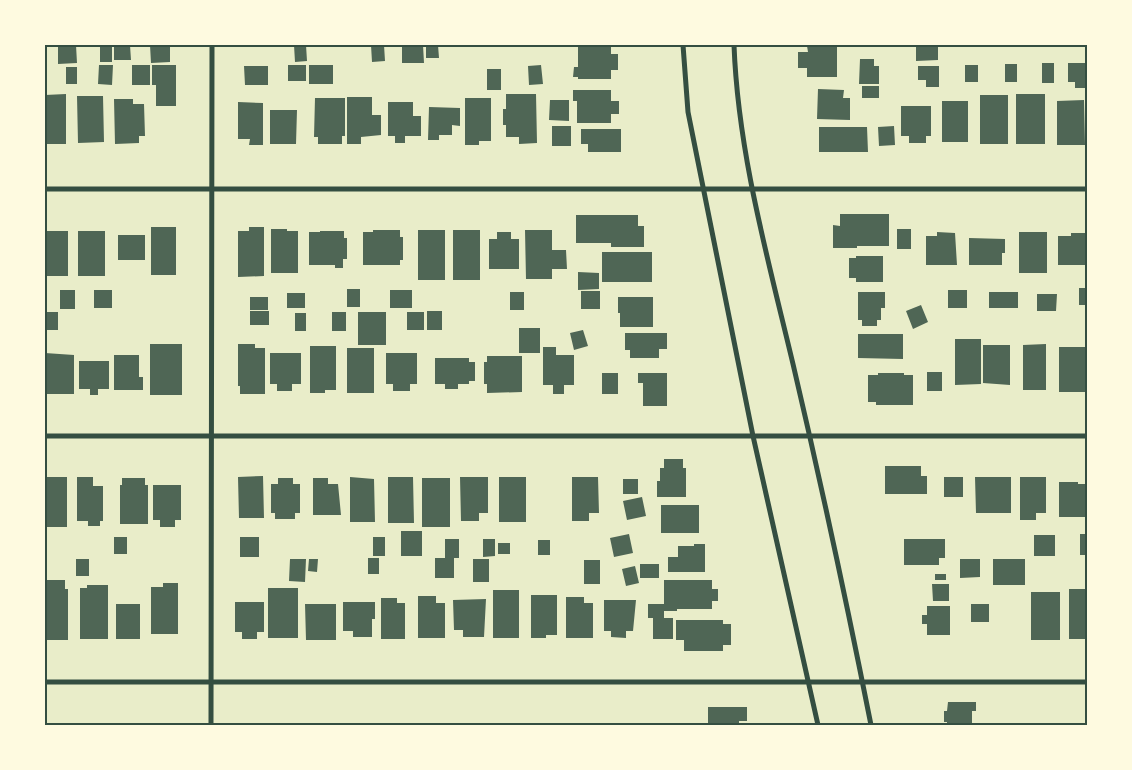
<svg xmlns="http://www.w3.org/2000/svg" width="1132" height="770" font-family="Figtree,sans-serif">
<style>
.building{fill:#4f6655}
.lines{fill:none;stroke-linecap:round;stroke-linejoin:round}
.minor{stroke:#344e41;stroke-width:5}
.neatline{fill:none;stroke:#344e41;stroke-width:2}
</style>
<rect width="100%" height="100%" fill="#e9edc9"/>
<!-- building -->
<path class="building" d="M58 45H76L77 63 58 64Z
M100 45H112V62H100Z
M114 45H130L131 60H114Z
M150 45H170V62L151 63Z
M294 45H306L307 61 295 62Z
M371 45H384L385 61 372 62Z
M402 45H423L424 63H402Z
M426 45H438L439 58H426Z
M578 45H611V54H618V70H611V79H578V77H573L574 67H578Z
M916 45H938V60L916 61Z
M807 46H837V77H807V68H798V52H808Z
M860 59H874V66H879V84H859Z
M1042 63H1054V83H1042Z
M1068 63H1087V88H1075V82H1068Z
M1005 64H1017V82H1005Z
M99 65H113L112 85 98 84Z
M132 65H150V85H132Z
M152 65H176V106H156V85H152Z
M288 65H306V81H288Z
M309 65H333V84H309Z
M541 65 543 84 529 85 528 66Z
M965 65H978V82H965Z
M244 66H268V85H245Z
M918 66H939V87H926V80H918Z
M66 67H77V84H66Z
M487 69H501V90H487Z
M862 86H879V98H862Z
M818 89 844 90 843 98H850V120L817 119Z
M573 90H611V101H619V114H611V123H577V101H573Z
M66 94V144H45V95Z
M506 94H536L537 143 519 144V137H506V125H503V109H506Z
M1016 94H1045V144H1016Z
M980 95H1008V144H980Z
M77 96H103L104 142 78 143Z
M347 97H372V115H381V135L361 137V144H347Z
M315 98H345V136H342V144H318V137H314Z
M465 98H491V141H479V145H465Z
M114 99H133V104H144L145 136H139V143L115 144Z
M550 100H569V121L549 120Z
M1084 100 1085 145H1057V101Z
M942 101H968V142H942Z
M238 102 263 103V145H249L250 139H238Z
M388 102H413V116H421V136H405V143H395V136H388Z
M901 106H931V136H926V143H909V136H901Z
M429 107 460 108V126L452 125V135H439V140H428Z
M270 110H297L296 144H270Z
M552 126H571V146H552Z
M894 126 895 145 879 146 878 127Z
M819 127H867L868 152H819Z
M581 129H621V152H588V144H581Z
M840 214H889V246H857V248H833V225L840 226Z
M576 215H638V226H644V247H611V243H576Z
M151 227H176V275H151Z
M249 227H264V276L238 277V231H249Z
M271 229H287V231H298V273H271Z
M897 229H911V249H897Z
M373 230H400V237H403V260H400V265H363V232H373Z
M418 230H445V280H418Z
M453 230H480V280H453Z
M525 230H552V250H566L567 269H552V279H526Z
M45 231H68V276H45Z
M78 231H105V276H78Z
M320 231H344V238H347V259H343V268H335V265H309V232H320Z
M497 232H511V239H519V269H489V239H497Z
M937 232 955 233 957 265H926V236H937Z
M1019 232H1047V273H1019Z
M1071 233H1087V265H1058V236H1071Z
M118 235H145V260H118Z
M969 238 1005 239V253H1002V265H969Z
M602 252H652V282H602Z
M856 256H883V282H856V278H849V258H856Z
M578 272 599 273V289L578 290Z
M1079 288H1087V305H1079Z
M347 289H360V307H347Z
M60 290H75V309H60Z
M94 290H112V308H94Z
M390 290H412V308H390Z
M948 290H967V308H948Z
M581 291H600V309H581Z
M510 292H524V310H510Z
M858 292H885V308H881V320H877V326H862V320H858Z
M989 292H1018V308H989Z
M287 293H305V308H287Z
M1037 294H1057L1056 311H1037Z
M250 297H268V310H250Z
M618 297H653V327H620V313H618Z
M921 305 928 322 913 329 906 311Z
M250 311H269V325H250Z
M427 311H442V330H427Z
M45 312H58V330H45Z
M332 312H346V331H332Z
M358 312H386V345H358Z
M407 312H424V330H407Z
M295 313H306V331H295Z
M519 328H540V353H519Z
M583 330 588 346 574 350 570 333Z
M625 333H667V349H659V358H630V350H625Z
M858 334H903V359L858 358Z
M955 339H981V384L955 385Z
M150 344H182V395H150Z
M238 344H255V348H265V394H240V386H238Z
M1046 344V390H1023V345Z
M983 345H1010V385L983 383Z
M310 346H336V390H325V393H310Z
M543 347H556V355H574V385H564V394H553V385H543Z
M1059 347H1086V392H1059Z
M347 348H374V393H347Z
M45 353 74 355V394H45Z
M270 353H301V384H292V391H277V384H270Z
M386 353H417V384H410V391H393V384H386Z
M114 355H139V377H143V390H114Z
M487 356H522V392L487 393V384H484V362H487Z
M435 358H469V362H475V381H469V384H458V389H445V384H435Z
M79 361H109V389H98V395H90V389H79Z
M927 372H942V391H927Z
M602 373H618V394H602Z
M638 373H667V406H643V383H638Z
M878 373H904V375H913V405H876V402H868V375H878Z
M664 459H683V468H686V497H657V481H660V468H664Z
M885 466H921V476H927V494H885Z
M263 476 264 518H239L238 477Z
M45 477H67V527H45Z
M77 477H93V486H103V521H100V526H88V521H77Z
M350 477 374 479 375 522H350Z
M388 477H413L414 523H388Z
M460 477H488V513H479V521H461Z
M499 477H526V522H499Z
M572 477H598L599 513H589V521H572Z
M944 477H963V497H944Z
M975 477H1011V513H976Z
M1020 477H1046V513H1036V520H1020Z
M122 478H145V485H148V524H120V485H122Z
M278 478H293V484H300V513H295V519H275V513H271V484H278Z
M313 478H328V484H338L341 515H313Z
M422 478H450V527H422Z
M623 479H638V494H623Z
M1059 482H1078V484H1086V517H1059Z
M153 485H181V520H175V527H160V520H153Z
M642 497 646 516 627 520 623 501Z
M661 505H699V533H661Z
M401 531H422V556H401Z
M629 534 633 553 614 557 610 538Z
M1080 534H1087V555H1080Z
M1034 535H1055V556H1034Z
M114 537H127V554H114Z
M240 537H259V557H240Z
M373 537H385V556H373Z
M445 539H459V558H454V578H435V558H445Z
M483 539H495V556L483 557Z
M904 539H945V558H939V565H904Z
M538 540H550V555H538Z
M498 543H510V554H498Z
M694 544H705V572H668V557H678V546H694Z
M368 558H379V574H368Z
M76 559H89V576H76Z
M290 559H306L305 582 289 581Z
M309 559H318L317 572 308 571Z
M473 559H489V582H473Z
M960 559H980V577L960 578Z
M993 559H1025V585H993Z
M584 560H600V584H584Z
M640 564H659V578H640Z
M635 566 639 583 626 586 622 569Z
M935 574H946V580H935Z
M45 580H65V589H68V640H45Z
M664 580H712V589H718V601H712V609H677V611H664V618H673V639H653V618H648V604H664Z
M163 583H178V634H151V587H163Z
M932 584H949V601H933Z
M87 585H108V639H80V588H87Z
M268 588H298V638H268Z
M1069 589H1087V639H1069Z
M493 590H519V638H493Z
M1031 592H1060V640H1031Z
M531 595H557V635H546V638H531Z
M418 596H436V603H445V638H418Z
M566 597H584V603H593V638H566Z
M381 598H397V603H405V639H381Z
M486 599 484 637H463V630H454L453 600Z
M604 600H636L633 631H626V638L611 637V631H604Z
M235 602H264V632H257V639H242V632H235Z
M343 602H375V619H372V637H353V631H343Z
M116 604H140V639H116Z
M305 604H336V640H306Z
M971 604H989V622H971Z
M927 606H950V635H927V624H922V615H927Z
M676 620H723V624H731V645H723V651H684V640H676Z
M948 702H976V711H972V725H947V722H944V711H947Z
M708 707H747V721H739V725H708Z
M313 723H340V725H313Z"/>
<g class="lines">
<!-- minor -->
<path class="minor" d="M683 45 688 112 753 436 818 725
M734 45C738 153 768 259 793 364 821 483 847 604 871 725
M45 189H1087
M45 436H1087
M45 682H1087
M211 725 212 45"/>
</g>
<!-- border -->
<rect width="1132" height="770" fill="none" stroke="#fefae0" stroke-width="92"/>
<rect x="46" y="46" width="1040" height="678" class="neatline"/>
</svg>
